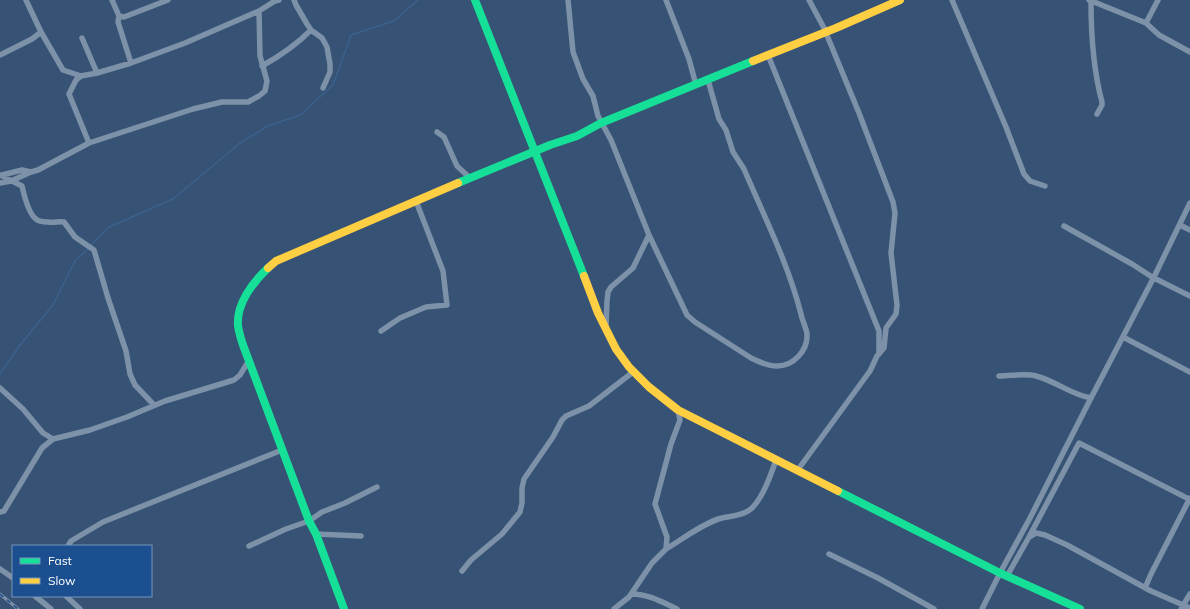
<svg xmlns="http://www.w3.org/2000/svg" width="1190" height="609" font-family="Mulish,sans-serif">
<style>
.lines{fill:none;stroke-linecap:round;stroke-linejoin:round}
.stream{stroke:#3b618d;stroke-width:1.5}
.street{stroke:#7d92a8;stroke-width:5.5}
.fast{stroke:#16e098;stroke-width:8}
.slow{stroke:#ffcf43;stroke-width:8}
.rail-casing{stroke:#7e92a7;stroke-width:3}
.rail{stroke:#1b4f8f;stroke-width:1.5;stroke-dasharray:4.5;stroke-linecap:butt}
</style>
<rect width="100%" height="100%" fill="#365274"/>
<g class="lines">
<!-- stream -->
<path class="stream" d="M90 246 109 227 173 199 240 143 268 126 300 115 333 85 351 35 394 21 418 0
M0 374 20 345 53 305 75 261 88 249"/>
<!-- street -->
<path class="street" d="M26 0 41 32 63 70 81 76 97 73 131 63 185 43 259 11 275 1 279 0
M112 0 119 16 124 17 168 0
M294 0 296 5 307 24 311 30 322 38 327 47 330 64V72L323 88
M568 0 573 52 583 79 593 96 598 116 611 140 649 235 687 315 695 322 751 358C759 362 768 366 777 366 794 366 808 350 807 334 806 327 802 320 801 314 788 263 764 216 744 169L733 152 726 130 719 119 708 80
M666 0 689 59 696 85
M952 0 1006 127 1024 174 1030 181 1045 186
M1089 0 1146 23
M1158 0 1146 23 1159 35 1190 52
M1091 1C1091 35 1093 69 1102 102V105L1097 114
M119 16 118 22 131 63
M82 38 97 73
M0 55 32 39 41 32
M768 55 879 331V354
M262 66C280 56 297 44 311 30
M81 76 76 80 69 94 89 143
M437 132 444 137 457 166 470 178
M0 175 22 186C24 195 29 214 36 219 39 222 44 222 48 222 54 223 59 221 64 222L75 237 94 250 108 298 126 351 130 374 135 385 154 405
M2 175 22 170 31 172 38 170 89 143 193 109 222 102H248L259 96 265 91 267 81 260 56 259 11
M0 183 11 181 31 172
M1180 225 1190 230
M1064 226 1132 264 1152 277 1190 296
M606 327 607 301 608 292 611 287 633 268 649 235
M381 331 400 318 426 307 447 305 443 271 416 201
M1123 337 1190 372
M999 376C1011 376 1025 373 1036 376 1056 381 1071 395 1091 398
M0 388 23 409 43 433 53 439
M797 471 870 371 877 356 884 348 886 328 896 314 897 305 891 253 895 213 893 202 859 113 824 28 809 0
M0 512 4 511 42 448 53 439 90 430 127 417 165 401 234 380 240 375 248 362
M316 534 361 536
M1029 537 1079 443 1189 499
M68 546 71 541 103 522 282 450
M249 546 286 529 309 521 322 512 345 503 377 487
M666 549C681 540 705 522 722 518 732 516 746 515 753 507 764 495 771 474 776 460
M829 554 878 578 934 609
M0 569 13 578
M462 571 471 560 502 534 520 512 522 503V488L524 479 553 437 562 420 566 416 589 406 633 372
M1007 576 1029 537 1036 533 1045 535 1067 545 1151 591 1190 608
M1145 588 1151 574 1190 498
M632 594C648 594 662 602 677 609
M35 596 51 609
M66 596 80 609
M614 609 629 597 652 563 666 549 667 537 655 504 671 444 680 420 678 410
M982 609 1000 573 1030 518 1091 398 1154 277 1190 203
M1181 609 1190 594"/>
<!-- fast -->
<path class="fast" d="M475 0 584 276
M458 183 550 145 577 136 601 123 753 61
M268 268C253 282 236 304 238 326 239 332 241 339 243 345L309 521 316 534 344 609
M838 491 1000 573 1080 609"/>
<!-- slow -->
<path class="slow" d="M753 61 836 28 900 0
M268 268 276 261 458 183
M584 276 598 313 616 349 629 367 649 387 678 410 838 491"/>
<!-- rail casing -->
<g class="rail-casing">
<path id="rail" d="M0 594 18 609"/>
</g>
<!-- rail -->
<use href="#rail" class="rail"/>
</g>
<!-- legend -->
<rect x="12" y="545" width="140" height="52" fill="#1b4f8f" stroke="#7695bc"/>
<rect x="20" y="558" width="20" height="6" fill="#16e098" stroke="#7695bc"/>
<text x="48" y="565" font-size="12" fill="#ffffff">Fast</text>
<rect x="20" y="578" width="20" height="6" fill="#ffcf43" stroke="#7695bc"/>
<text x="48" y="585" font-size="12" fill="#ffffff">Slow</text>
</svg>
